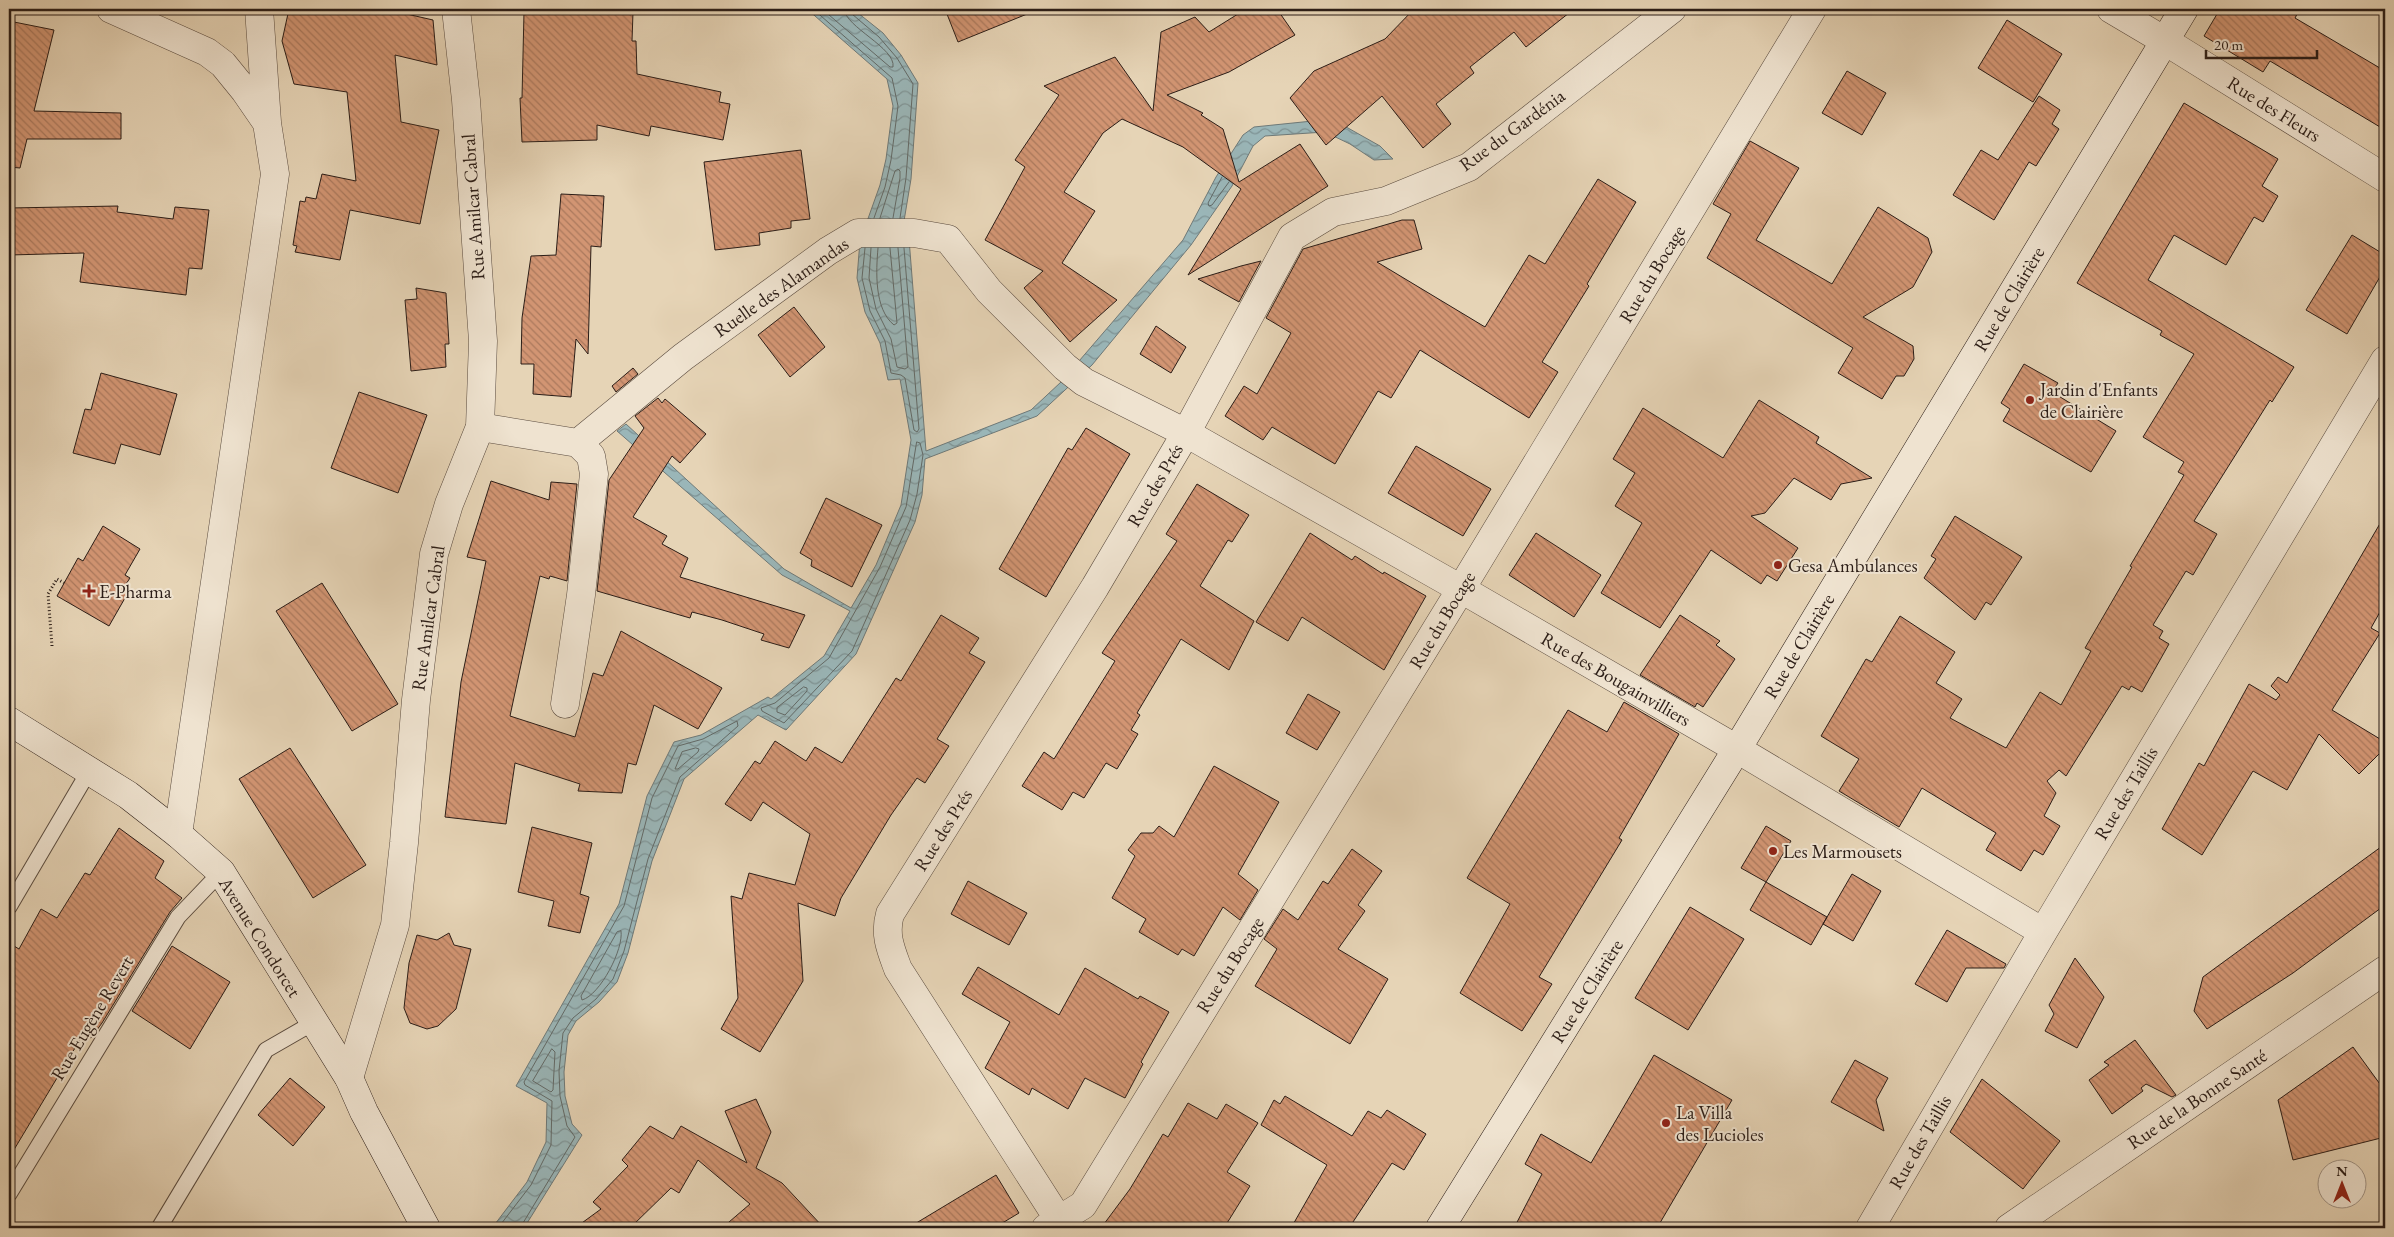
<svg xmlns="http://www.w3.org/2000/svg" width="2394" height="1237" font-family="'EB Garamond',serif">
<style>
.water{fill:url(#water-waves);stroke:#6e7978}
.lines{fill:none;stroke-linecap:round;stroke-linejoin:round}
.shore{stroke:#626a68;stroke-width:1}
.building{fill:url(#building-back-hatch);stroke:#2b1d17}
.service-casing{stroke:#5a4b3f;stroke-width:17}
.minor-casing{stroke:#5a4b3f;stroke-width:29}
.tertiary-casing{stroke:#5a4b3f;stroke-width:29}
.secondary-casing{stroke:#2b1d17;stroke-width:29}
.path{stroke:#2b1d17;stroke-width:3;stroke-dasharray:1 2.5;stroke-linecap:butt}
.service{stroke:#efe3d0;stroke-width:15}
.minor{stroke:#efe3d0;stroke-width:28}
.tertiary{stroke:#efe3d0;stroke-width:28}
.secondary{stroke:#efe3d0;stroke-width:28}
.poi-dot{fill:#8f2418;stroke:#efe3d0;stroke-width:2}
.labels{text-anchor:middle;dominant-baseline:central;stroke-width:4;stroke-linejoin:round;paint-order:stroke}
.street-label{font-size:19px;fill:#2b1d17;stroke:#efe3d0}
.poi-label{font-size:19px;fill:#2b1d17;stroke:#efe3d0;text-anchor:start}
</style>
<defs>
<pattern id="water-waves" width="16" height="10" patternUnits="userSpaceOnUse" patternTransform="scale(1.25)"><rect width="16" height="10" fill="#9ab6b8"/><path d="M0 5q4-4 8 0t8 0" fill="none" stroke="#7e9395"/></pattern>
<pattern id="building-back-hatch" width="6" height="6" patternUnits="userSpaceOnUse" patternTransform="scale(1.25)"><rect width="6" height="6" fill="#d29573"/><path d="M-1 5l2 2M0 0l6 6M5-1l2 2" fill="none" stroke="#ab795d"/></pattern>
</defs>
<rect width="100%" height="100%" fill="#e6d4b6"/>
<filter id="stains"><feTurbulence type="fractalNoise" baseFrequency=".004" numOctaves="4"/><feColorMatrix values="0 0 0 0 .2 0 0 0 0 .09 0 0 0 0 .02 0 0 0 .5 -.17"/></filter>
<radialGradient id="worn" r=".72"><stop offset=".6" stop-color="#630" stop-opacity="0"/><stop offset="1" stop-color="#630" stop-opacity=".3"/></radialGradient>
<!-- water -->
<path class="water" d="M807 9H853L883 33 901 55 918 83 911 179 904 221 909 239 926 451 1031 410 1061 382 1183 240 1216 177 1243 135 1254 127 1332 119 1380 146 1393 159 1374 160 1350 144 1325 132 1265 136 1253 146 1232 186 1191 245 1092 365 1037 416 925 459 922 495 915 522 856 654 786 730 758 715 684 779 652 861 628 953 617 982 599 1002 576 1021 568 1035 564 1072 565 1096 572 1124 582 1135 524 1228H492L527 1182 546 1142 547 1103 516 1086 619 904 647 796 674 742 701 735 768 697 771 699 824 656 850 611 782 575 617 431 626 424 784 569 851 608 876 565 901 505 911 440 900 379 888 380 880 343 865 312 857 278 860 241 880 185 886 159 893 106 887 79Z"/>
<g class="lines">
<!-- shore -->
<path class="shore" d="M813 9 892 78 898 106 891 160 885 187 874 218
M822 9 890 67H893C896 48 845 27 844 9
M850 9 852 14 879 37 897 58 913 84 906 178 900 218
M1222 177 1208 203 1209 206 1212 205 1229 182
M880 218 895 171 898 169 900 171V178L893 218
M865 248 862 278 870 311 885 341 891 373 901 375 905 378 914 430 917 432 919 429 904 248
M871 248 869 278 876 309 891 339 897 367 905 369 908 367 898 248
M878 248C876 271 874 309 894 325L897 323 890 248
M917 442 920 443 923 455 917 494 910 520 852 651 784 723 762 711 761 708 775 703 829 658 880 567 906 507Z
M804 687 807 688V691L785 715 777 712V708Z
M696 748 699 749 698 752 678 769H675L682 752Z
M621 931C624 949 600 995 582 1000L581 996 617 932Z
M552 1049 555 1052 553 1090 551 1092 533 1081Z
M498 1228 531 1185 551 1145 552 1101 525 1085 524 1082 624 906 652 798 678 746 703 739 737 721 738 726 680 777 648 859 624 951 613 979 596 999 573 1018 563 1033 559 1071 560 1096 567 1126 575 1137 520 1228"/>
</g>
<!-- building -->
<path class="building" d="M289 9H399L398 12 433 20 437 65 395 55 401 122 439 130 420 224 350 210 340 260 295 252 297 246 293 245 300 201 305 202 306 197 316 199 322 174 356 181 347 92 294 84 282 41Z
M538 9H605V12H633L632 41H636L637 74 721 92 719 102 730 104 723 140 651 126 649 136 597 125V140L522 142 520 98H522L524 12H538Z
M945 9H1037V10L958 42Z
M1246 9H1277L1295 35 1229 72 1167 95 1203 113 1201 115 1223 129 1239 182 1300 144 1328 186 1188 275 1241 189 1183 147 1122 119 1103 133 1064 192 1095 211 1062 263 1117 300 1070 342 1024 288 1043 271 985 240 1025 167 1015 160 1059 95 1044 86 1115 57 1153 111 1161 32 1195 17 1209 32Z
M1414 9H1574L1526 47 1514 32 1470 67 1474 73 1436 104 1451 124 1423 148 1382 96 1326 145 1290 98 1314 71 1385 39Z
M2220 9H2300L2295 18 2385 71V130L2270 61 2263 72 2204 36Z
M2007 20 2062 54 2033 102 1978 68Z
M9 21 54 30 34 111 121 113V139H27L20 168 9 167Z
M1847 71 1886 93 1862 135 1822 113Z
M2039 96 2060 110 2052 124 2059 129 2036 166 2029 162 1994 220 1953 195 1981 150 1998 160Z
M2184 103 2278 159 2262 186 2278 196 2263 222 2254 217 2226 265 2174 235 2148 280 2294 367 2272 402 2270 400 2194 521 2217 534 2193 575 2186 571 2153 625 2163 631 2159 638 2169 644 2142 692 2131 686 2129 690 2122 686 2066 776 2059 770 2047 781 2056 793 2044 816 2060 826 2043 855 2034 850 2021 871 1986 850 1996 833 1922 788 1899 827 1839 791 1859 759 1821 736 1866 659 1872 662 1900 616 1955 652 1936 683 1962 699 1950 718 2006 748 2040 692 2061 705 2091 651 2085 648 2132 567 2130 566 2184 475 2178 472 2184 462 2143 437 2194 354 2160 335 2162 331 2077 283Z
M1750 141 1799 168 1756 240 1832 284 1878 207 1928 238 1932 252 1913 287 1863 317 1913 346 1914 359 1904 376H1896L1882 399 1838 373 1853 348 1707 258 1731 214 1713 204Z
M801 150 810 219 791 221V228L759 233 760 245 715 250 704 162Z
M1598 179 1636 202 1587 284 1589 286 1542 362 1558 372 1529 418 1420 350 1391 398 1378 391 1335 464 1272 427 1263 440 1225 416 1244 386 1257 394 1291 333 1266 318 1303 249 1402 220H1414L1422 249 1377 262 1485 327 1529 255 1545 264Z
M561 194 604 196 601 247 591 246 588 354 576 339 571 397 533 394 534 364H521L522 318 531 256 556 255Z
M118 206 117 212 173 219 175 207 209 210 202 269 189 268 186 295 80 282 84 253 9 255V208Z
M2352 235 2385 255V268L2347 334 2306 310Z
M1261 261 1239 302 1198 279 1241 266Z
M416 288 446 293 449 344H445L446 367 411 371 405 300 417 299Z
M794 307 825 347 790 377 758 335Z
M1156 326 1186 347 1171 373 1140 354Z
M2024 364 2058 383 2052 392 2116 431 2091 472 2003 421 2010 409 2001 403Z
M633 368 638 374 616 392 612 386Z
M101 373 177 394 160 455 121 444 115 464 73 453 85 409 91 410Z
M359 392 427 415 398 493 331 468Z
M658 398 662 403 665 399 706 434 680 463 672 456 633 517 667 536 662 544 688 558 680 577 805 615 789 648 761 640 764 634 722 620 692 612 690 618 597 591 609 480 644 428 635 416Z
M1759 400 1819 437 1816 443 1872 478 1841 484 1831 500 1794 478 1765 513 1751 516 1798 548 1777 581 1767 575 1761 584 1711 550 1660 628 1601 593 1642 523 1615 506 1635 473 1613 459 1643 408 1723 458Z
M1086 428 1130 454 1046 597 999 569 1068 448 1072 450Z
M1416 446 1491 489 1463 536 1388 493Z
M491 481 549 500 551 482 577 484 567 581 550 576 549 579 540 576 510 716 575 737 593 673 603 676 621 631 722 688 698 729 654 705 636 765 628 763 622 793 578 791 580 784 515 763 506 824 445 817 461 682 486 561 467 557Z
M1197 484 1249 515 1232 542 1228 540 1200 586 1254 621 1229 670 1181 639 1137 713 1140 715 1131 730 1138 734 1117 769 1106 763 1084 798 1073 792 1062 810 1022 786 1044 752 1054 759 1115 661 1102 653 1177 541 1166 534Z
M826 498 882 525 852 587 811 566 812 560 800 553Z
M2385 515V603L2371 628 2380 633 2332 710 2385 742V748L2359 774 2319 734 2287 790 2253 771 2202 855 2162 829 2199 763 2204 766 2249 684 2276 700 2280 695 2271 686 2278 677 2287 683Z
M1955 516 2022 557 1991 605 1986 602 1975 620 1924 578 1936 559 1931 556Z
M103 526 140 549 125 575 130 578 124 587 129 591 109 626 57 596 78 558 83 561Z
M1310 533 1352 560 1355 556 1383 574 1384 572 1426 596 1384 670 1302 617 1288 641 1256 622Z
M1536 533 1601 575 1574 617 1509 575Z
M322 583 398 704 352 731 276 611Z
M941 615 979 638 969 653 985 662 937 739 949 746 925 783 917 778 891 815 841 898 835 916 798 903 803 981 760 1052 721 1029 738 998 731 896 742 899 749 873 795 885 810 834 763 802 751 821 725 804 755 761 760 764 775 741 806 761 815 747 842 763 896 678 901 681Z
M1680 615 1720 641 1716 645 1735 659 1703 707 1697 703 1695 707 1640 675Z
M1308 694 1340 712 1317 750 1286 733Z
M1624 702 1679 734 1619 838 1622 840 1539 977 1552 984 1522 1031 1460 993 1510 904 1467 878 1568 710 1607 732Z
M290 748 366 865 313 898 239 779Z
M1214 766 1279 802 1238 874 1258 890 1240 920 1223 907 1194 956 1182 949 1178 955 1139 932 1146 919 1112 898 1135 856 1128 850 1141 833H1153L1159 826 1174 837Z
M1766 826 1791 841 1766 882 1741 868Z
M532 827 592 843 580 894 589 897 580 933 548 926 554 901 518 892Z
M119 828 164 861 155 878 182 898 170 912 102 1023 91 1038 84 1033 9 1158V943L19 949 41 909 57 918 85 873 90 875Z
M2385 844V905L2293 973 2207 1029 2194 1011 2203 977Z
M1352 849 1382 871 1358 905 1365 911 1338 949 1388 979 1350 1044 1255 986 1277 949 1264 939 1283 909 1298 920 1323 881 1328 884Z
M1852 874 1881 891 1853 941 1823 924Z
M968 881 1027 913 1009 945 951 914Z
M1766 882 1827 917 1811 945 1750 910Z
M1690 907 1744 939 1688 1030 1635 998Z
M1947 930 2006 964 2004 968H1966L1947 1002 1915 984Z
M449 933 454 945 471 949 456 1009 438 1026 427 1029 410 1023 404 1008 409 963 417 935 437 940Z
M172 946 230 982 190 1049 132 1011Z
M2075 958 2104 997 2077 1048 2045 1031 2054 1014 2049 1005Z
M978 967 1059 1015 1085 968 1138 999 1140 996 1169 1012 1141 1062 1143 1064 1125 1098 1085 1078 1068 1109 1032 1088 1029 1095 985 1068 1010 1022 962 994Z
M2135 1040 2176 1095 2172 1097 2146 1084 2141 1088 2143 1091 2112 1114 2089 1080 2109 1065 2104 1062Z
M2353 1047 2385 1091V1137L2293 1160 2278 1100Z
M1654 1055 1732 1100 1657 1228H1514L1542 1174 1525 1164 1541 1134 1591 1163Z
M1855 1060 1888 1078 1876 1100 1884 1131 1831 1102Z
M290 1078 325 1107 293 1146 258 1115Z
M1982 1079 2060 1141 2023 1189 1950 1132Z
M1285 1096 1352 1136 1368 1111 1381 1118 1387 1110 1426 1134 1404 1170 1392 1163 1349 1228H1291L1327 1165 1261 1125 1274 1100 1280 1104Z
M756 1099 771 1132 756 1168 782 1183 824 1228H722L750 1204 698 1160 679 1193 671 1188 630 1228H575L601 1209 593 1202 628 1166 622 1160 650 1126 673 1139 681 1126 747 1163 725 1111Z
M1188 1103 1217 1119 1226 1104 1258 1123 1227 1172 1250 1186 1224 1228H1101L1130 1189 1163 1134 1168 1137Z
M996 1175 1019 1213 994 1228H908Z"/>
<g class="lines">
<!-- service casing -->
<g class="service-casing">
<path id="service" d="M9 907 89 771
M9 1194 178 917 221 872
M159 1228 266 1050 313 1023"/>
</g>
<!-- minor casing -->
<g class="minor-casing">
<path id="minor" d="M111 9 207 52 223 64 245 91 267 123 275 174 178 834
M259 9 267 122
M2111 9 2165 41
M480 427 578 443 683 357 828 251 858 233H914L948 239 989 291 1065 367 1084 382 1186 433 1461 589 1737 749 2043 932
M565 704 581 595 594 474 591 456 578 443
M1046 1228 1083 1205 1461 589 1812 9
M1064 1228 898 969C891 950 884 935 890 914L1095 587 1186 433 1292 237 1333 212 1386 201 1469 167 1672 9
M1870 1228 2043 932 2385 360
M2009 1228 2385 970"/>
</g>
<!-- tertiary casing -->
<g class="tertiary-casing">
<path id="tertiary" d="M2165 41 2385 178
M349 1078 395 925 404 843 416 700 434 554 449 504 480 427 483 341 466 100 456 9"/>
</g>
<!-- secondary casing -->
<g class="secondary-casing">
<path id="secondary" d="M9 721 128 795 178 834 221 872 349 1078 364 1112 426 1228
M1440 1228 1737 749 2184 9"/>
</g>
<!-- path -->
<path class="path" d="M52 646 48 594 57 579 64 583"/>
<!-- service -->
<use href="#service" class="service"/>
<!-- minor -->
<use href="#minor" class="minor"/>
<!-- tertiary -->
<use href="#tertiary" class="tertiary"/>
<!-- secondary -->
<use href="#secondary" class="secondary"/>
</g>
<!-- markers -->
<g class="poi-dot">
<circle cx="2030" cy="400" r="5"/>
<circle cx="1778" cy="565" r="5"/>
<path d="M86.5 583.5h5v5h5v5h-5v5h-5v-5h-5v-5h5z"/>
<circle cx="1773" cy="851" r="5"/>
<circle cx="1666" cy="1123" r="5"/>
</g>
<g class="labels">
<!-- street labels -->
<g class="street-label">
<text transform="translate(2274 109) rotate(32)">Rue des Fleurs</text>
<text transform="translate(1512 130) rotate(-36)">Rue du Gardénia</text>
<text transform="translate(473 207) rotate(-94)">Rue Amilcar Cabral</text>
<text transform="translate(1652 274) rotate(-59)">Rue du Bocage</text>
<text transform="translate(781 287) rotate(-35)">Ruelle des Alamandas</text>
<text transform="translate(2009 299) rotate(-59)">Rue de Clairière</text>
<text transform="translate(1155 485) rotate(-60)">Rue des Prés</text>
<text transform="translate(428 618) rotate(-82)">Rue Amilcar Cabral</text>
<text transform="translate(1442 620) rotate(-59)">Rue du Bocage</text>
<text transform="translate(1799 646) rotate(-59)">Rue de Clairière</text>
<text transform="translate(1616 679) rotate(30)">Rue des Bougainvilliers</text>
<text transform="translate(2126 793) rotate(-59)">Rue des Taillis</text>
<text transform="translate(943 830) rotate(-58)">Rue des Prés</text>
<text transform="translate(260 937) rotate(58)">Avenue Condorcet</text>
<text transform="translate(1230 965) rotate(-58)">Rue du Bocage</text>
<text transform="translate(1587 991) rotate(-58)">Rue de Clairière</text>
<text transform="translate(92 1018) rotate(-59)">Rue Eugène Revert</text>
<text transform="translate(2197 1099) rotate(-34)">Rue de la Bonne Santé</text>
<text transform="translate(1920 1142) rotate(-60)">Rue des Taillis</text>
</g>
<!-- poi labels -->
<g class="poi-label">
<text x="2040" y="389">Jardin d'Enfants<tspan x="2040" dy="22">de Clairière</tspan></text>
<text x="1788" y="565">Gesa Ambulances</text>
<text x="99" y="591">E-Pharma</text>
<text x="1783" y="851">Les Marmousets</text>
<text x="1676" y="1112">La Villa<tspan x="1676" dy="22">des Lucioles</tspan></text>
</g>
</g>
<!-- margin -->
<rect width="2394" height="1237" fill="none" stroke="#e6d4b6" stroke-width="30"/>
<rect x="10" y="10" width="2374" height="1217" fill="none" stroke="#2b1d17" stroke-width="2.5"/>
<rect x="15" y="15" width="2364" height="1207" fill="none" stroke="#2b1d17"/>
<!-- north arrow -->
<g transform="translate(2342 1184)"><circle r="24" fill="#efe3d0" stroke="#a19486"/>
<path d="M0-4L9 19L0 12L-9 19Z" fill="#8f2418"/>
<text y="-8" font-size="14" font-weight="bold" text-anchor="middle" fill="#2b1d17">N</text>
</g>
<!-- scale -->
<path d="M2206 50v8h111v-8" fill="none" stroke="#2b1d17" stroke-width="2.5"/>
<text x="2214" y="50" font-size="15" fill="#2b1d17" stroke="#efe3d0" stroke-width="4" paint-order="stroke">20 m</text>
<rect width="100%" height="100%" filter="url(#stains)"/>
<rect width="100%" height="100%" fill="url(#worn)"/>
</svg>
